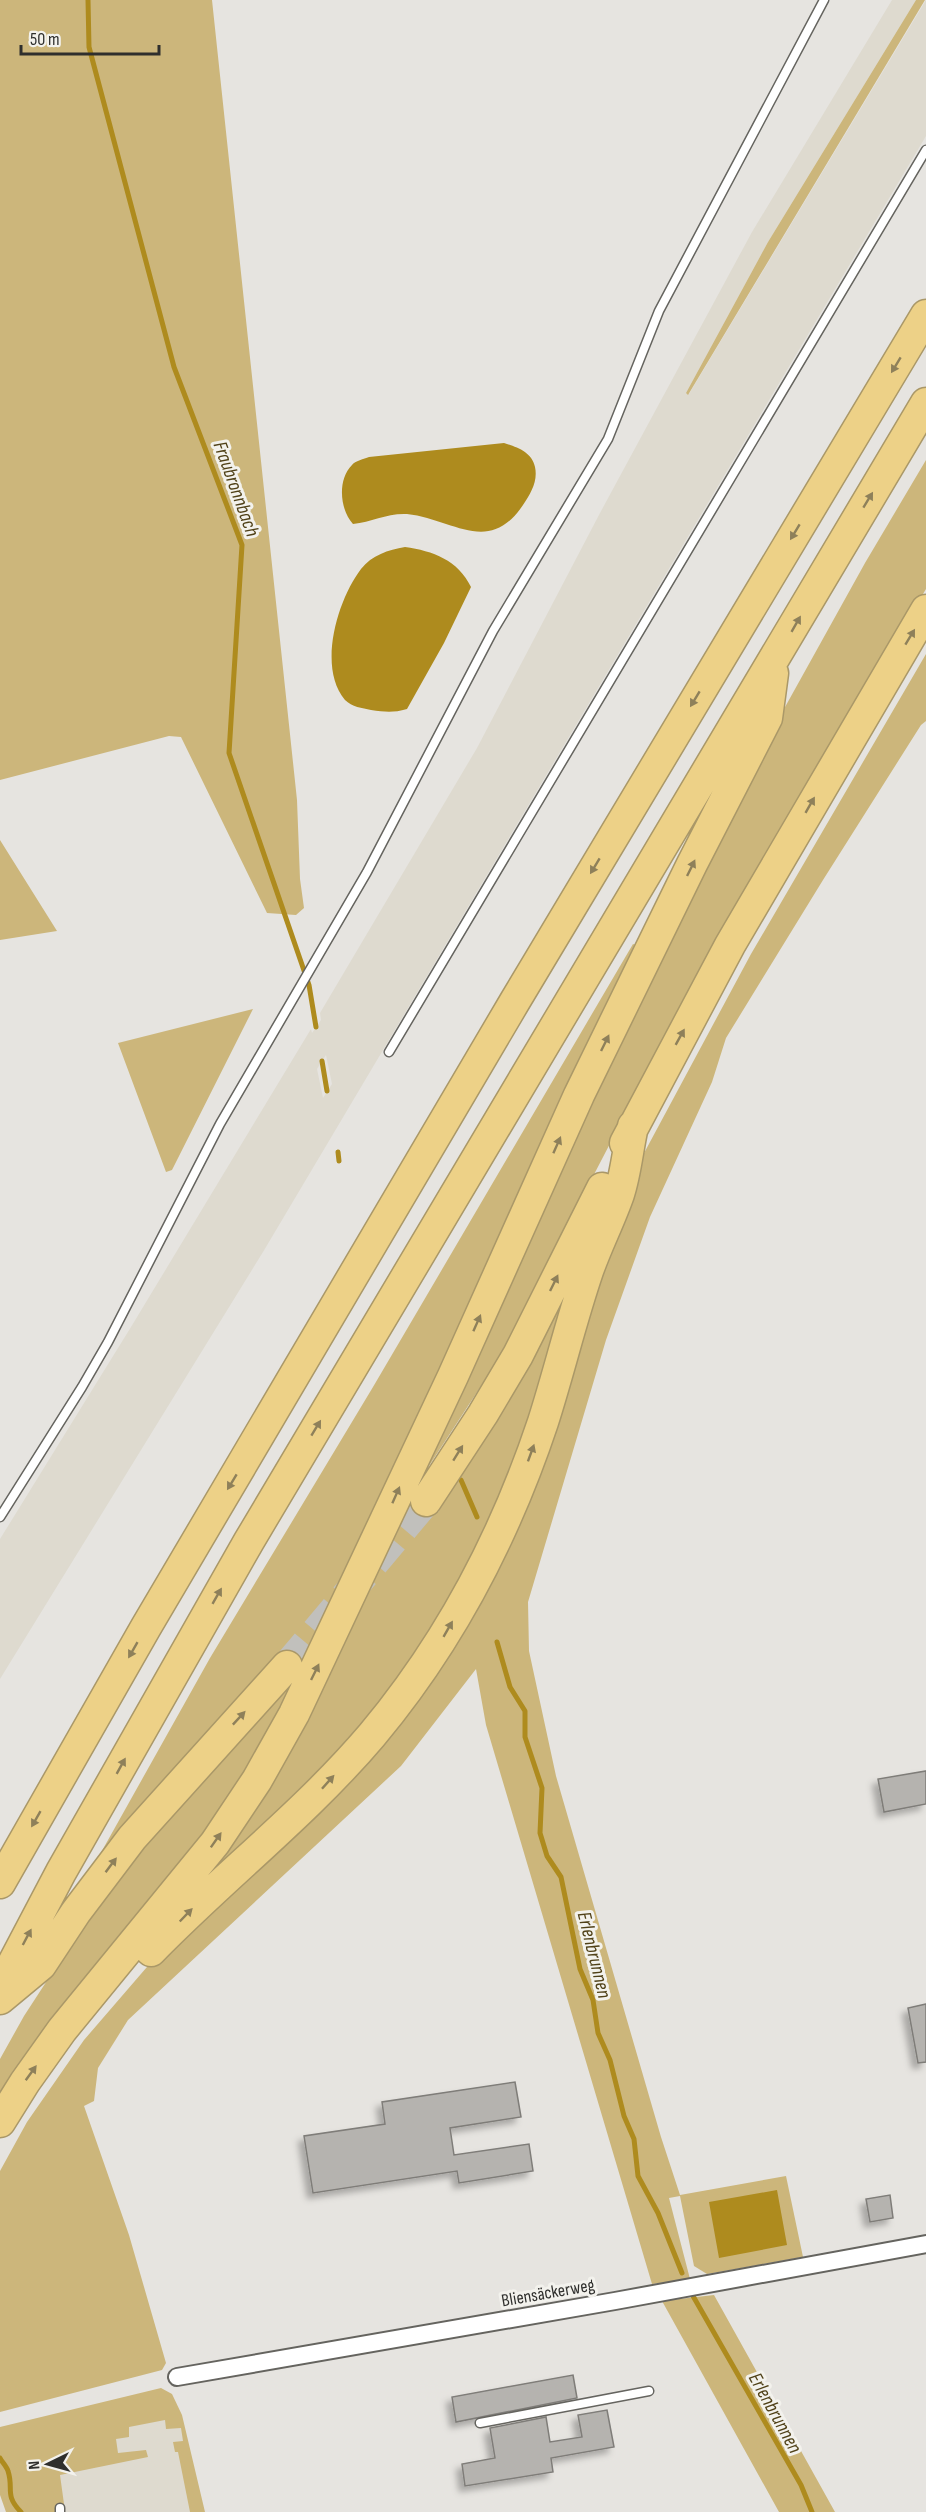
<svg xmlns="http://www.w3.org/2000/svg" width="926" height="2512" font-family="'Sofia Sans Condensed',sans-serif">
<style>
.built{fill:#dedacf;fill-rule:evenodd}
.green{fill:#ccb67b}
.water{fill:#ae8b1e}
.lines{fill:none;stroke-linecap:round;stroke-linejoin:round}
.stream{stroke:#ae8b1e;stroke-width:5}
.building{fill:#b5b3af;stroke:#7f7d79;stroke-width:1.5;filter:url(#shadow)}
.motorway-tunnel{stroke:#c1c0bc;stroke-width:30;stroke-dasharray:30 15;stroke-linecap:butt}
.service-casing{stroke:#65645f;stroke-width:11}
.minor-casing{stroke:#65645f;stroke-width:20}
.motorway-casing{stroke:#aa9868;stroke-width:33}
.service{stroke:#fff;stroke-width:8}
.minor{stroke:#fff;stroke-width:16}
.motorway{stroke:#edd187;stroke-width:30}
.oneway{fill:#8e805a}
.labels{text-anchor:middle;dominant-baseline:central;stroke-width:6;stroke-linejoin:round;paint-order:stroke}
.street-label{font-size:18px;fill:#2f2f2d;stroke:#f3f2ed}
.water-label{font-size:20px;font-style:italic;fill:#504118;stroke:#f3f2ed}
</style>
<defs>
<filter id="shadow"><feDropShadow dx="-5.5" dy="5.5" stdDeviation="3" flood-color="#0004"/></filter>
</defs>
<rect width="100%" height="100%" fill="#e6e4e0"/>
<!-- built -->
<path class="built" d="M892 0H916L768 242 686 393 689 394 926 0V136L263 1252 0 1679V1539L131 1327 311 1029 312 1033 321 1020 320 1013 477 748 600 513 752 232ZM326 1055 332 1084 323 1098 317 1069Z
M161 2390 184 2428 203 2512H45L26 2423Z"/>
<!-- green -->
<path class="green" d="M0 0H212L297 800 300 879 304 908 296 915 267 913 181 737 169 736 0 780Z
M916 0H925L688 395 686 393 768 242Z
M926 460V589L771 846 681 1007 496 1363 425 1472C424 1487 426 1502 438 1512L516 1386 573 1270 541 1396 462 1587 364 1730 202 1885 199 1882 291 1745 337 1660 623 1027 734 799 865 563Z
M926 654V721L921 725 823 880 726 1038 712 1082 650 1217 606 1340 528 1602 529 1651 556 1776 661 2137 680 2195 786 2176 803 2257 707 2274 694 2266 680 2196 669 2198 690 2279 652 2284 486 1725 476 1669 401 1766 128 2020 98 2068 94 2101 84 2106 129 2235 166 2363 162 2370 0 2412V2171L27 2122 84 2040 153 1960 455 1641 605 1246 643 1155 751 954Z
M0 840 57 931 0 940Z
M633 944 636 945 289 1699 237 1790 190 1855 52 2017 0 2097V2059L24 2016 65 1953 137 1853 288 1687C290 1675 289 1662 281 1652L94 1865 210 1658 373 1387Z
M253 1009 172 1170 166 1172 118 1043Z
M714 2295 835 2512H779L662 2301Z
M161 2388 172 2394 182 2415 205 2512H190L178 2452H175L173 2442 183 2441 181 2428 166 2429 165 2420 129 2427V2437L116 2439 118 2453 146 2450 148 2457 60 2475 64 2504 56 2506V2512H6L0 2495V2427Z"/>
<!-- water -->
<path class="water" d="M504 443C517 447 532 452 535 467 538 481 531 493 523 505 489 556 453 519 407 514 387 513 372 522 353 524 340 510 337 480 352 465 355 461 364 459 369 457Z
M405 547C433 551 458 560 471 587L444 643 407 709C393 713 385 712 371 710 362 708 352 707 345 700 317 667 338 599 361 569 372 555 388 550 405 547Z
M777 2190 787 2245 719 2258 709 2202Z"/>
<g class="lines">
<!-- stream -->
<path class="stream" d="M88 0 89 47 174 367 242 545 229 753 309 985 316 1027
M322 1061 327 1091
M338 1152 339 1161
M461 1480 477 1517
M497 1642 510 1687 525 1711V1737L542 1788 540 1833 547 1856 561 1877 580 1969 593 2000 598 2033 610 2060 624 2116 634 2139 638 2176 658 2213 682 2273
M693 2296 801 2485 812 2512
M0 2458C2 2462 7 2467 8 2471 14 2489 4 2495 21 2512"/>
</g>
<!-- building -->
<path class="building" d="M926 1771V1804L884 1812 878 1779Z
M926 2004V2062L918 2063 908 2008Z
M515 2082 521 2117 450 2128 454 2155 529 2144 533 2171 459 2183 457 2171 313 2193 304 2136 385 2124 382 2102Z
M890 2195 893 2218 870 2222 866 2199Z
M573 2375 577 2398 456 2422 452 2397Z
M607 2410 614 2447 551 2458 553 2472 465 2486 462 2464 495 2458 490 2428 546 2417 550 2442 582 2437 578 2415Z"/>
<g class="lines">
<!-- motorway-tunnel -->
<path class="motorway-tunnel" d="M287 1666 426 1501"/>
<!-- service casing -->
<g class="service-casing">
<path id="service" d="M389 1052 926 150
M0 1517 82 1387 108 1342 220 1124 367 872 493 631 608 439 659 311 824 0
M480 2423 649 2391
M60 2508V2512"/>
</g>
<!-- minor casing -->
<g class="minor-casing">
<path id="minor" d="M177 2377 615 2301 926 2244"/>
</g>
<!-- motorway casing -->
<g class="motorway-casing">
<path id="motorway" d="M625 1143 730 945 926 610
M426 1501 483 1414 518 1355 602 1188
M0 1883 146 1627 515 1001 926 315
M151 1951C223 1877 305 1814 372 1735 449 1643 505 1536 543 1422 559 1372 571 1321 588 1271 597 1245 610 1220 619 1194 626 1173 628 1148 633 1126
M0 1988 61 1872 249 1541 926 403
M0 1999 41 1965 76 1912 132 1838 287 1666
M0 2122 25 2082 62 2030 215 1843 257 1780 294 1714 453 1376 579 1095 692 864 767 718 773 673"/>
</g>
<!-- service -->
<use href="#service" class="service"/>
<!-- minor -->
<use href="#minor" class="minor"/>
<!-- motorway -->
<use href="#motorway" class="motorway"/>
</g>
<!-- one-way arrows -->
<defs><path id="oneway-solid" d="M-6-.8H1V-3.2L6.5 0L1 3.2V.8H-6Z" transform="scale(1.5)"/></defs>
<g class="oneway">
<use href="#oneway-solid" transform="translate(896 365) rotate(121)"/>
<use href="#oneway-solid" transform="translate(868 500) rotate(-59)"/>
<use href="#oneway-solid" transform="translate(795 532) rotate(121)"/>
<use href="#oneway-solid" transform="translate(796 624) rotate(-60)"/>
<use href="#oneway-solid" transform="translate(910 637) rotate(-59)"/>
<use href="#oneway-solid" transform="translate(695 699) rotate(121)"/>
<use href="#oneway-solid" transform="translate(810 805) rotate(-60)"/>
<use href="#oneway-solid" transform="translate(595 866) rotate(121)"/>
<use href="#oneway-solid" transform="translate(691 868) rotate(-64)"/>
<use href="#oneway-solid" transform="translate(680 1037) rotate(-61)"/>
<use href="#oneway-solid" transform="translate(605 1043) rotate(-64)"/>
<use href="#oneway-solid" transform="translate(557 1145) rotate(-66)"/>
<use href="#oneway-solid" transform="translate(554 1283) rotate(-64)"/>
<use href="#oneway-solid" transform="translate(477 1323) rotate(-66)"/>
<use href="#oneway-solid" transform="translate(316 1428) rotate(-59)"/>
<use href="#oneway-solid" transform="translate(458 1453) rotate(-58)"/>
<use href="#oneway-solid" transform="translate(531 1453) rotate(-70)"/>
<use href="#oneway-solid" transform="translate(232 1482) rotate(121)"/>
<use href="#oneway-solid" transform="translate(396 1495) rotate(-66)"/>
<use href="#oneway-solid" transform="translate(217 1596) rotate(-60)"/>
<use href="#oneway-solid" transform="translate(448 1629) rotate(-60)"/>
<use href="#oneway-solid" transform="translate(133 1650) rotate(120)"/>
<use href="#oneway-solid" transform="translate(315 1672) rotate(-64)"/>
<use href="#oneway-solid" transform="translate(239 1718) rotate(-47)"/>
<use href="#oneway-solid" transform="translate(121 1766) rotate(-61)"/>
<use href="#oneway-solid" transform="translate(328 1782) rotate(-48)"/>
<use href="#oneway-solid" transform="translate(36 1819) rotate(120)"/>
<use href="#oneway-solid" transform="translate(216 1840) rotate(-55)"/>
<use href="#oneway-solid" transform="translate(111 1865) rotate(-53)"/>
<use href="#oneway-solid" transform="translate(186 1915) rotate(-46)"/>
<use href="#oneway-solid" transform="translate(27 1937) rotate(-62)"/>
<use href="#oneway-solid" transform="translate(31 2073) rotate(-54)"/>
</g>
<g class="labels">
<!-- street labels -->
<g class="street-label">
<text transform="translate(548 2293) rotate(-10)">Bliensäckerweg</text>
</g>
<!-- water labels -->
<g class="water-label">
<text transform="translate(236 489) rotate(70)">Fraubronnbach</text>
<text transform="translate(594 1955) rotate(76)">Erlenbrunnen</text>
<text transform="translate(775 2413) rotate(61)">Erlenbrunnen</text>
</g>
</g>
<!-- north arrow -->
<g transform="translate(48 2464) rotate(265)" stroke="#f3f2ed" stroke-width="4.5" paint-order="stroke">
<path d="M0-4.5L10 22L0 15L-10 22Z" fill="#2f2f2d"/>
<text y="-9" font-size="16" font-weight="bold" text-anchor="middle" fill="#2f2f2d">N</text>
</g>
<!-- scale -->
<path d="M21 45v9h138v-9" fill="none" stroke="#2f2f2d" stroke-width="3"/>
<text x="30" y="45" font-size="18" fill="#2f2f2d" stroke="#f3f2ed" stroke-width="4.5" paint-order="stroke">50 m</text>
</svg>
